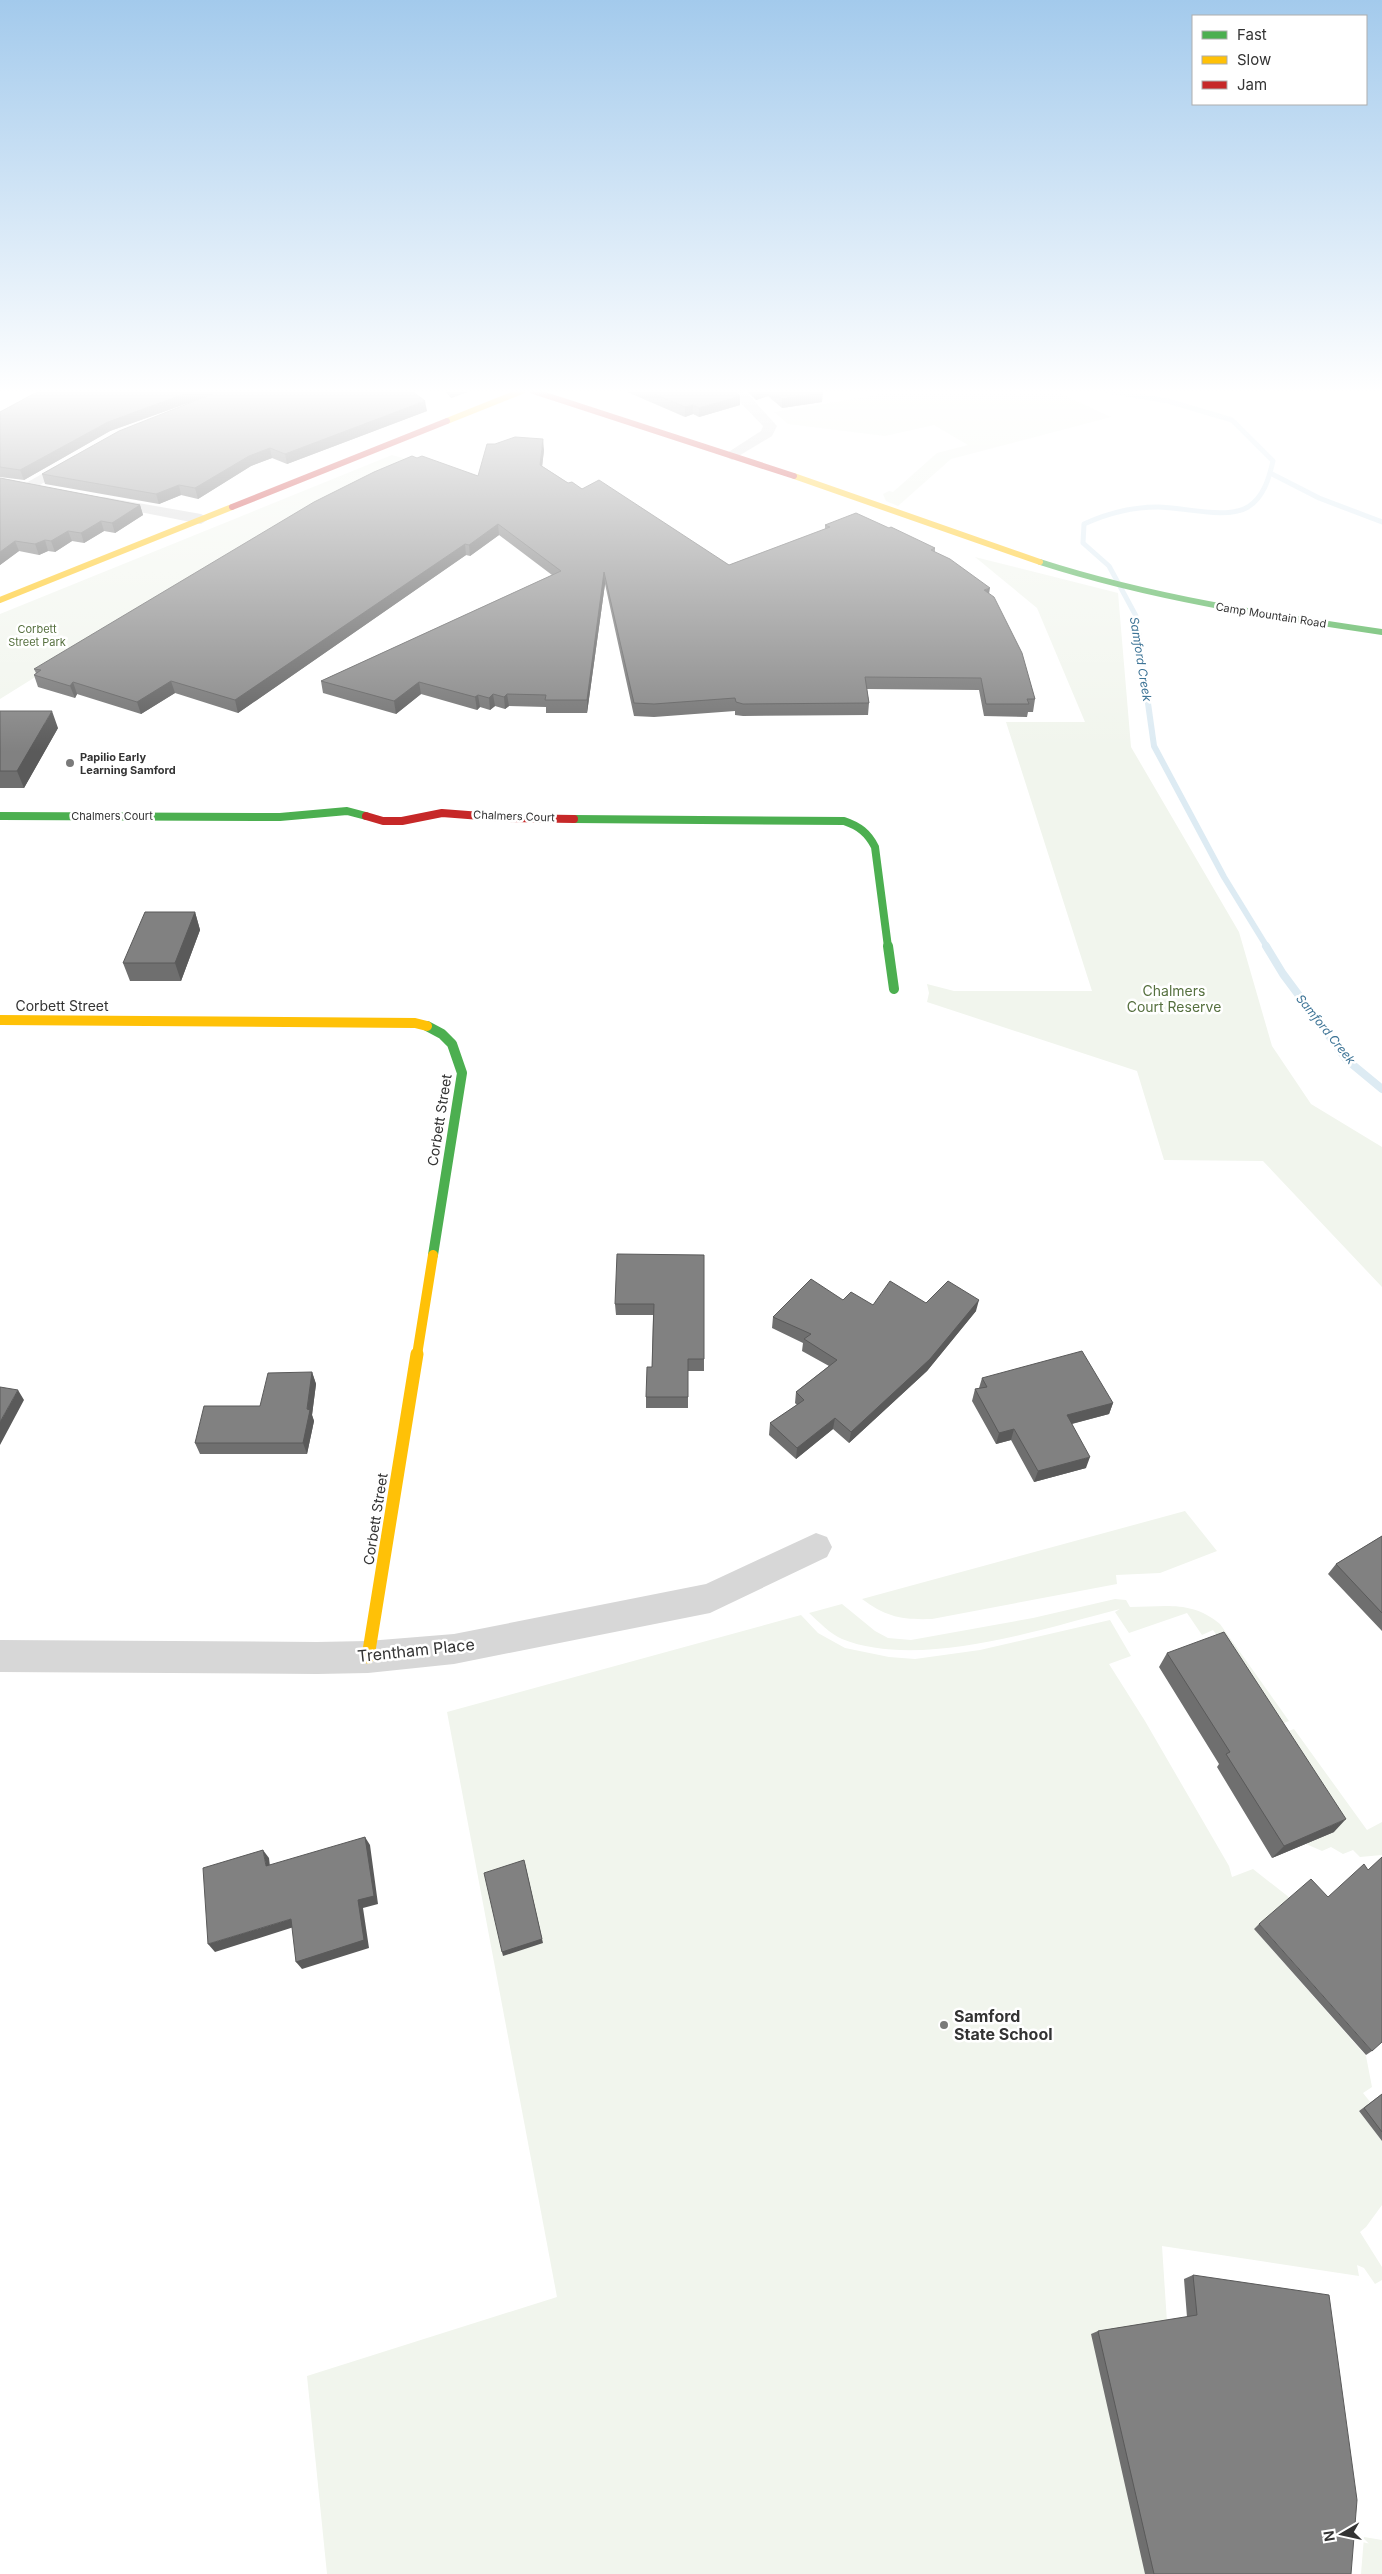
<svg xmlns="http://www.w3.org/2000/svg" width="1382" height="2574" font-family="Inter,sans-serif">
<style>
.green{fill:#f1f5ed}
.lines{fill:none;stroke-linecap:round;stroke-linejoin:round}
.stream-far2{stroke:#ddebf3;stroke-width:5}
.stream-far1{stroke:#ddebf3;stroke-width:6}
.stream{stroke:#ddebf3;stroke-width:8}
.street{fill:#d7d7d7;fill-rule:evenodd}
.fast-far2{stroke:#4caf50;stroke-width:6}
.fast-far1{stroke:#4caf50;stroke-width:8}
.fast{stroke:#4caf50;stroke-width:10}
.slow-far2{stroke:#ffc107;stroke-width:6}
.slow-far1{stroke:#ffc107;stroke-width:10}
.slow{stroke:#ffc107;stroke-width:13}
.jam-far1{stroke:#c62828;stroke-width:6}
.jam{stroke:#c62828;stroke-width:8}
.wall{fill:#6f6f6f}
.shaded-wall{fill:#5a5a5a}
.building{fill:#818181;stroke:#5a5a5a}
.poi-dot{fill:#7a7a7a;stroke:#fff;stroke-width:2}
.labels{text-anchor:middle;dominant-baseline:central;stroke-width:5;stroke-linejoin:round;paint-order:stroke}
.far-street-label{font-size:11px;fill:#333;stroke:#fff}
.far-park-label{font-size:11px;fill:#56703f;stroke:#fff}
.far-poi-label{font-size:11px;font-weight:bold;fill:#333;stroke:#fff;text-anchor:start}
.far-water-label{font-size:12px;font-style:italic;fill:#3f7597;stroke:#fff}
.park-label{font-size:14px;fill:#56703f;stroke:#fff}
.street-label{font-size:14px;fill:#333;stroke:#fff}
.near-street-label{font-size:16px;fill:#333;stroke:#fff}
.near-poi-label{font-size:16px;font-weight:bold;fill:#333;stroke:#fff;text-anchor:start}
</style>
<rect width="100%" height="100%" fill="#fff"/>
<!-- green -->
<path class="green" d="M901 391H1055L1111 417 951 459 898 506 886 501 883 494 889 491 893 492 937 453 968 445 934 425 885 436 788 424 774 412Z
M392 455 409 460 225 559 0 699V614Z
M975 557 1118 593 1131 747 1239 932 1272 1046 1311 1104 1382 1147V1287L1263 1161 1164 1160 1137 1071 927 1002 929 993 927 984 954 991H1092L1006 722H1085L1037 608Z
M1185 1511 1217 1551 1160 1573 1116 1575 1117 1584 932 1619C902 1620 886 1617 862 1599Z
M1115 1599 1126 1600 1130 1607C1165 1607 1191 1600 1220 1624L1289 1721 1232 1743V1656L1213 1630 1202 1635 1187 1613 1129 1633 1115 1612 1120 1609C1042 1629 919 1670 842 1639 830 1634 819 1622 809 1613L842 1604 875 1631 888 1638 911 1640 1033 1618Z
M801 1615 818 1633 845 1648 889 1657 915 1659 980 1650 1110 1620 1131 1656 1109 1664 1145 1721 1229 1866 1232 1877 1253 1869 1290 1898 1254 1929 1366 2056 1372 2087 1363 2093 1371 2103 1359 2111 1382 2141V2205L1366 2227 1360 2232 1382 2267V2280L1375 2284 1364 2268 1357 2265 1359 2276 1162 2246 1167 2322 1146 2574H327L307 2376 557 2297 447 1712Z
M1294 1729 1367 1830 1382 1822V1855L1360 1857 1353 1850 1343 1854 1331 1847 1322 1851 1306 1844 1334 1832 1235 1750Z
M1364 2537 1382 2540V2574H1361Z"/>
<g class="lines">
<!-- stream-far2 -->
<path class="stream-far2" d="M1108 391 1168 401 1232 420 1273 461C1269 478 1264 497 1248 507 1226 520 1183 507 1158 507 1131 507 1108 513 1084 524L1083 543 1109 566 1136 616 1138 633
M1270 473 1319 498 1382 522"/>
<!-- stream-far1 -->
<path class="stream-far1" d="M1138 632 1154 746 1224 877 1267 947"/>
<!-- stream -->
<path class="stream" d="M1266 946 1283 974 1347 1060 1382 1089"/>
<!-- street -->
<path class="street" d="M724 391 746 392 777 426 772 436 732 460 725 456 727 453 761 431 763 426 736 398Z
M75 455 80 456 82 459 80 462 31 490 26 491 19 487Z
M104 497 201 514 209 519 201 524 99 504 97 501Z
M816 1533 827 1537 832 1547 827 1557 710 1613 454 1664 368 1673 317 1674 0 1672V1640L317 1642 368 1641 454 1634 706 1584Z"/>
<!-- fast-far2 -->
<path class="fast-far2" d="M1040 562C1152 598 1266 615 1382 632"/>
<!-- fast-far1 -->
<path class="fast-far1" d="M0 816 280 817 347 811 366 816
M574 819 844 821C859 826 868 833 875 847L888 947"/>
<!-- fast -->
<path class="fast" d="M888 946 894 989
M427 1026 442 1034 452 1044 462 1073 433 1255"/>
<!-- slow-far2 -->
<path class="slow-far2" d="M447 421 522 391
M794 476 1040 562
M0 600 232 507"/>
<!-- slow-far1 -->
<path class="slow-far1" d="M0 1020 415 1023 427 1026
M417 1355 433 1255"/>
<!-- slow -->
<path class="slow" d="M368 1657 417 1354"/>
<!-- jam-far1 -->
<path class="jam-far1" d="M533 391 794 476
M232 507 447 421"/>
<!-- jam -->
<path class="jam" d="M366 816 383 821H402L442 813 507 818 574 819"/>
</g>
<!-- wall -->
<path class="wall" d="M39 391H412L427 411 287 464 272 458 251 466 198 499 181 495 159 504 45 484 42 474 214 394 110 431 24 480 0 477V412Z
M445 391H470L451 398Z
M625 391H734L740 405 699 417 693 414 685 417Z
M747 391H821L822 402 782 408 768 396 756 400Z
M544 450 542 466 568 483 582 489 729 565 825 529V525L935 548V552L989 594 1035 699 1033 712H1028L1027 717 984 716 979 690 867 689 869 703 868 715 743 716 735 715V711L654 717 634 716 605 584 587 713H546V707L509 706 505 709 495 706 490 710 480 707 477 710 421 694 396 714 323 693 321 681 552 575 499 535 470 556 466 555 238 713 175 693 141 714 77 694 75 698 38 687 34 675 36 673 34 669 478 476Z
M0 478 140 505 143 515 115 533 104 531 84 543 72 541 55 552 48 551 39 555 19 551 0 565Z
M0 711 58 728 24 788H0Z
M195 912 200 930 181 981H130L123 963Z
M704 1255V1371H688V1408H646V1397L652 1367 653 1315H616L615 1304Z
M843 1300 873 1305 926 1303 976 1311 927 1371 849 1443 833 1429 796 1459 769 1435 770 1423 797 1405 795 1403 796 1392 829 1366 802 1351 803 1343 772 1328 773 1317Z
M312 1372 316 1384 312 1415 314 1421 307 1454H200L195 1443 260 1406Z
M982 1378 1113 1403 1109 1414 1072 1424 1086 1468 1034 1482 1011 1440 996 1444 972 1401 975 1389 979 1388Z
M1382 1536V1631L1328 1574 1336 1564Z
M1167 1653 1334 1832 1272 1858 1217 1767 1219 1764 1159 1667Z
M1259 1924 1372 2051 1366 2055 1254 1929Z
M1382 2094V2141L1359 2111Z
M1193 2275 1351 2574H1145L1091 2334 1098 2331 1187 2317 1184 2279Z"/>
<!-- shaded-wall -->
<path class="shaded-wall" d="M192 391H221L110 431 24 480 20 470 108 422Z
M451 391H470L451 398Z
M756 391H768V396L756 400Z
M823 393 822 402 782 408V399Z
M740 396V405L699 417V408Z
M425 401 427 411 287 464 285 454Z
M693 405V414L685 417V407Z
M543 439 544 450 541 476 540 465Z
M270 448 272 458 251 466 198 499 195 488 249 456Z
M179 485 181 495 159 504 156 494Z
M140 505 143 515 115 533 112 523Z
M101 521 104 531 84 543 81 533Z
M498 524 499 535 470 556 469 545Z
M68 531 72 541 55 552 51 541Z
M45 540 48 551 39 555 35 544Z
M15 541 19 551 0 565V552Z
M465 544 466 555 238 713 235 700Z
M604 572 605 584 587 713V700Z
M990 588 988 600 984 590Z
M171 681 175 693 141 714 137 702Z
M73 682 77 694 75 698 70 686Z
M419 682 421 694 396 714 394 701Z
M493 694 495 706 490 710 489 698Z
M507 694 509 706 505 709 504 697Z
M478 695 480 707 477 710 475 697Z
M52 711 58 728 24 788 17 771Z
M195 912 200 930 181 981 175 963Z
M979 1300 976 1311 927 1371 849 1443 851 1432Z
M312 1372 316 1384 312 1415 314 1421 307 1454 303 1443Z
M18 1390 24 1400 0 1445V1422Z
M1113 1403 1109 1414 1063 1426 1067 1415Z
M835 1418 833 1429 796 1459 797 1448Z
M1014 1429 1011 1440 996 1444 999 1433Z
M1090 1457 1086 1468 1034 1482 1038 1471Z
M1346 1819 1334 1832 1272 1858 1284 1846Z
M365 1837 370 1845 378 1904 363 1908 369 1948 302 1969 296 1962 358 1900Z
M263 1850 269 1858 271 1875 266 1866Z
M525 1864 543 1943 503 1956 502 1952Z
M291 1919 297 1926 215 1952 208 1944Z"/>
<!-- building -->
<path class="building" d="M39 391H192L108 422 20 470 0 467V412Z
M220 391H412L425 401 285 454 270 448 249 456 195 488 179 485 156 494 42 474 119 431Z
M647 391H734L740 396 699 408 693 405 685 407Z
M773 391H821L823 393 782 399Z
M515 437 543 439 540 465 568 483 572 482 582 489 599 480 729 565 830 527 825 525 856 513 889 528 891 527 935 548 931 550 950 559 990 588 984 590 994 597 1022 653 1035 699H1027L1029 704H986L981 678 865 677 869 703 743 704 736 702 735 698 654 704 634 703 604 572 587 700H545L546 695 507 694 504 697 493 694 489 698 478 695 475 697 419 682 394 701 321 681 561 571 498 524 469 545 465 544 235 700 171 681 137 702 73 682 70 686 34 675 41 670 34 669 314 502 374 472 412 456 417 458 422 456 478 476 487 444H495Z
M0 478 140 505 112 523 101 521 81 533 68 531 51 541 45 540 35 544 15 541 0 552Z
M0 711H52L17 771H0Z
M145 912H195L175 963H123Z
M617 1254 704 1255V1359H688V1397H646L647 1367H652L654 1304H615Z
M811 1279 843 1300 851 1292 873 1305 890 1281 926 1303 948 1281 979 1300 930 1359 851 1432 835 1418 797 1448 770 1423 804 1400 796 1392 837 1360 804 1339 811 1334 773 1317Z
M1082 1351 1113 1403 1067 1415 1090 1457 1038 1471 1014 1429 999 1433 975 1389 987 1387 982 1378Z
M312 1372 307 1409 310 1410 303 1443H195L204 1406H260L268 1373Z
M0 1387 18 1390 0 1422Z
M1382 1536V1613L1336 1564Z
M1224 1632 1346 1819 1284 1846 1226 1754 1230 1752 1167 1653Z
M365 1837 374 1896 358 1900 364 1940 296 1962 291 1919 208 1944 203 1868 263 1850 266 1866Z
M1382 1857V2042L1372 2051 1259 1924 1311 1879 1328 1897 1364 1864 1368 1870Z
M524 1860 542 1939 502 1952 484 1873Z
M1382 2094V2132L1364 2108Z
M1193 2275 1329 2295 1357 2500 1351 2574H1154L1098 2331 1197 2315Z"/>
<!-- sky -->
<linearGradient id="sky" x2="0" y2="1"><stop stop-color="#a3caec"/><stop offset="0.52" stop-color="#fff"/><stop offset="1" stop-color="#fff" stop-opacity="0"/></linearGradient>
<rect width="1382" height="752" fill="url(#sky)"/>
<!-- markers -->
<g class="poi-dot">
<circle cx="70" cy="763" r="5"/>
<circle cx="944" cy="2025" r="5"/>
</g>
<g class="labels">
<!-- far-street labels -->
<g class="far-street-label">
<text transform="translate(1271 615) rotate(9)">Camp Mountain Road</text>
<text x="112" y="816">Chalmers Court</text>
<text transform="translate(514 816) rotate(2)">Chalmers Court</text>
</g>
<!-- far-park labels -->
<g class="far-park-label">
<text x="37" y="629">Corbett<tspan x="37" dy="13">Street Park</tspan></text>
</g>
<!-- far-poi labels -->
<g class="far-poi-label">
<text x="80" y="757">Papilio Early<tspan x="80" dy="13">Learning Samford</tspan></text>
</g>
<!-- far-water labels -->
<g class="far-water-label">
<text transform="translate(1141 659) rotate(81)">Samford Creek</text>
<text transform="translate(1326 1029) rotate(51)">Samford Creek</text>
</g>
<!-- park labels -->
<g class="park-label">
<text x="1174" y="990">Chalmers<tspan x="1174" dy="16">Court Reserve</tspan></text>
</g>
<!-- street labels -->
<g class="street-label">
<text x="62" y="1005">Corbett Street</text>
<text transform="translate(439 1120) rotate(-81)">Corbett Street</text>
<text transform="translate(375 1519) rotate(-81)">Corbett Street</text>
</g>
<!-- near-street labels -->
<g class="near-street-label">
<text transform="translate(416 1650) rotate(-6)">Trentham Place</text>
</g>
<!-- near-poi labels -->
<g class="near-poi-label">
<text x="954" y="2016">Samford<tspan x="954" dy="18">State School</tspan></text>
</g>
</g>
<!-- legend -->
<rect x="1192" y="15" width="175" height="90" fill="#ffffff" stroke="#adadad"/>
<rect x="1202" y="31" width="25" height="8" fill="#4caf50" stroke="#adadad"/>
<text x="1237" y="40" font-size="15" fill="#333333">Fast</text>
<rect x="1202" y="56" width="25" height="8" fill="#ffc107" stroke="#adadad"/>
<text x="1237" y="65" font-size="15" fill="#333333">Slow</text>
<rect x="1202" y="81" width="25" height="8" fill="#c62828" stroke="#adadad"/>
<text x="1237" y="90" font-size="15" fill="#333333">Jam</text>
<!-- north arrow -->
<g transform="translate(1342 2534) rotate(261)" stroke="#ffffff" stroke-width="4" paint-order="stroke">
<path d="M0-4L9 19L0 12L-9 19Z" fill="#333333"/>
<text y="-8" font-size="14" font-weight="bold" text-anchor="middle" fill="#333333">N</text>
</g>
</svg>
